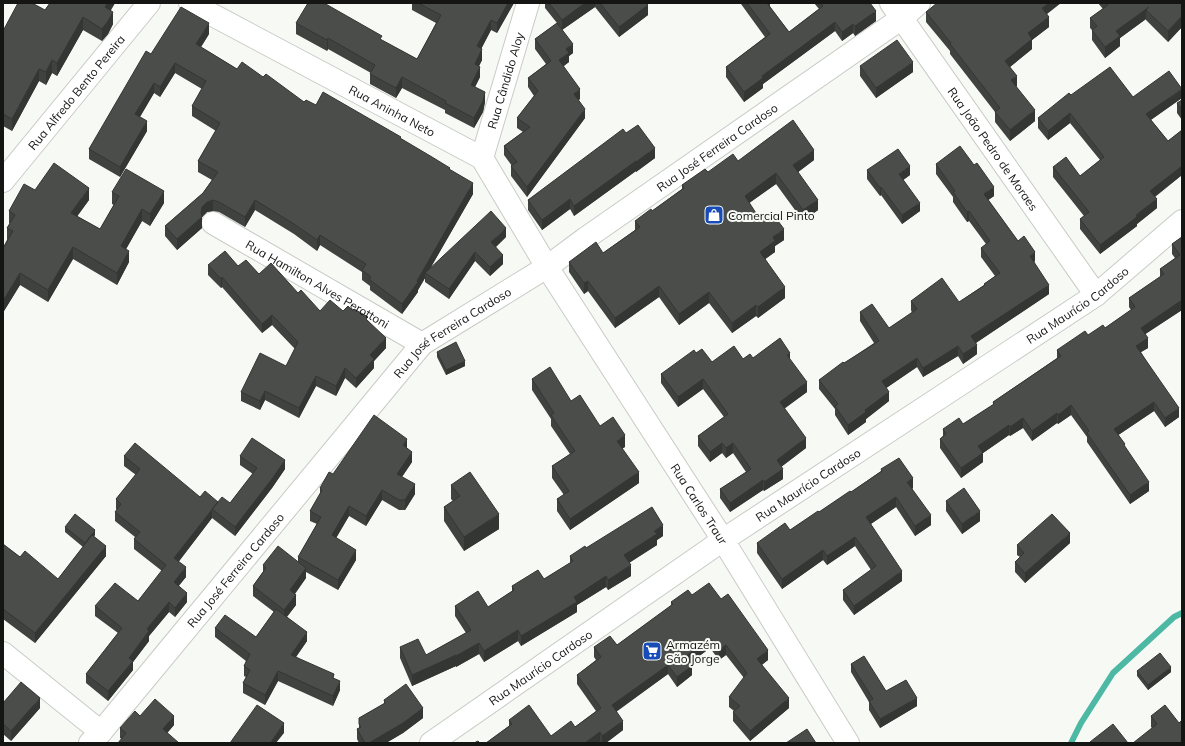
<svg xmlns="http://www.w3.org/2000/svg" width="1185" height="746" font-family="Mulish,sans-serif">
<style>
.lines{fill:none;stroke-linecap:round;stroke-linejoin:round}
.stream{stroke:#4db8a3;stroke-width:6}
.minor-casing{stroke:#c9cbc6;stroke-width:24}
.minor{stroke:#fff;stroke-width:22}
.wall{fill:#404240}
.shaded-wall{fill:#343634}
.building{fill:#4a4d4a;stroke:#343634}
.labels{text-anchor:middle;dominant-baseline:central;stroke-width:4;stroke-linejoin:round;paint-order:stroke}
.street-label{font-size:12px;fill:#151614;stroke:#f7f9f4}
.poi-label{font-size:12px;fill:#151614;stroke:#f7f9f4;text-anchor:start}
</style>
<rect width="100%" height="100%" fill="#f7f9f4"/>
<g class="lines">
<!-- stream -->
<path class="stream" d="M1071 743 1081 723 1113 673 1174 617 1182 613"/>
<!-- minor casing -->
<g class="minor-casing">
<g id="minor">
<path id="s1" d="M190 3 482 158 547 267 723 540 848 743"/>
<path id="s2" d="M891 3 1096 295"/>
<path id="s3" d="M482 158 528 3"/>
<path id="s4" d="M3 181 149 3"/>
<path id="s5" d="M213 223 422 344"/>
<path d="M3 653 101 732"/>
<path id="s6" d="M90 743 101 732 422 344 547 267 586 238 902 18 919 3"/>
<path id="s7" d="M431 743 723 540 1096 295 1182 221"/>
</g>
</g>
<!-- minor -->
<use href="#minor" class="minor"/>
</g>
<!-- wall -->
<path class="wall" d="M50 3H115L111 10 113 24 108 34 102 41 83 30 57 76 52 73 46 85 39 81 12 131 3 126V31L45 10Z
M411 3H514L497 33 491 30 481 49 482 60 479 66 480 77 475 87 485 102 483 112 474 128 445 113V110L402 88 396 98 370 84V74L371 73 328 49 327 51 296 34V23L382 41 417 59 436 23 412 10V3Z
M545 3H646L648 15 619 37 595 7 562 30 573 53 569 56V62L563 66 580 99 578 100 585 118 527 197 511 176V166H512L504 155V146L523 132 517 128V118L534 96 528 87V78L546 64 535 49V39L557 23 545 8Z
M741 3H770V7L789 32 819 9 814 3H870L876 21 855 36 853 33 842 41 835 31 763 84V88L744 102 726 77V67L765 37 741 4Z
M1098 3H1151L1152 4 1182 3V27L1168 42 1146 20V19L1120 38V46L1105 58 1092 40V30L1090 28V18L1103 9Z
M926 12 1047 14 1049 27 1032 40V49L1010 67 1017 86H1016L1035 121 1010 141 995 122V112L950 54V51L926 22Z
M209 34 201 47 237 69 263 77 304 102 316 105 401 139 450 170 473 194 431 267 506 237 496 247 503 264 490 276 475 261 449 299 425 282V278L418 290V292L402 314 370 290V286L362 280V272L320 245 317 251 294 234 255 210 245 227 219 212 213 211 207 212 202 217V228L177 250 165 236V226L203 193 212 180 198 172V161L216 131 192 116V106L202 89 175 73 160 97 154 93 140 117 147 131 120 177 89 159V149L151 54Z
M860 66 913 72 876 98 860 76Z
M1071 95 1133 97 1182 98 1151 120 1168 141 1182 130V175L1155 197 1157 208 1137 224V226L1100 254 1080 229V219L1084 216 1053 177V167L1080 176 1100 160 1070 123 1048 140 1038 128V118Z
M1182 100V120L1177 113V103Z
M626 133 655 158 636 172V171L574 216 570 209 542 230 528 210V200Z
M814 160 798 172 818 210 803 221 776 184 749 203 761 221 784 240 775 246V252L765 259 785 298 758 318 756 316 732 333 709 303 679 325 659 297 615 328 588 291 584 294 569 272V262L603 253 635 230V221L652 211 682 189V185L708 172 738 161Z
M936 164 994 196 988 200 1018 241 1035 261 1034 262 1049 294 976 343 977 354 963 364 958 356 923 377 917 367 886 388 889 401 866 419V422L848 435 835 415V409L819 389V380L874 343 860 321V312L889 328 912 313 911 310V301L959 302 984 285V284L995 276 981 257V248L986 244 969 221 967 222 953 202V197L936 174Z
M867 170 910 175 903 180 920 211 902 224 881 195 880 196 867 179Z
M35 190 89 200 77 216 100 229 114 205 112 204V192L164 203 150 226 142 221 126 249 129 262 117 285 73 259 48 302 20 285 4 311V314L3 315V248L7 240V228L10 223H9V211Z
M1182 237V310L1145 334 1148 348 1141 352 1179 417 1165 427 1154 411 1118 435 1149 491 1130 504 1087 442V437L1071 415 1058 424 1057 423 1032 441 1023 428 1010 436 1009 435 983 453V462L961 478 940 448V439L943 436V429L963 424 993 405V402L1057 358V350L1088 335 1105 328 1131 310 1129 307V298L1160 277V269L1175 258 1172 254V244Z
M208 265 238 266 259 274 298 293 320 311H353L368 321 386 348 374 361V368L356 388 345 378 336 396 316 386 299 418 265 400 260 410 241 401V392L286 366 295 349 272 325 262 333 222 287 221 288 208 275Z
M437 352 465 366 446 375 437 357Z
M696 353 712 362 753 358 790 360 807 392 784 408 806 448 781 467 783 479 764 491 763 490 730 512 720 498V489L746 472 733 453 726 458 722 453 710 462 698 446V436L724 417 703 389 678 407 661 383V374Z
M532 379 571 401 625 447 622 448 639 483 570 530 557 511V499L564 495 552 478V466L570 454 551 426V419L532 390Z
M407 448 412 462 402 477 415 494 405 510H399L382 500 366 526 349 516 336 538 356 560 338 590 306 572V578L295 594 296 605 287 617 307 641 296 657 334 678 340 690 333 706 278 681 265 705 243 693V683L246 677 244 676V666L246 661 215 637V628L256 637 274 612 253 596V586L263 572V565L298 562V557L317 524 310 521V511L320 495V488L333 474Z
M124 456 200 497 218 502 230 503 253 474 240 465V456L285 469 272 488 235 536 212 518 178 562 186 577 178 586 187 602 175 617 169 612 149 636V641L133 662V670L108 701 86 683V674L118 633 95 616V606L138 601 162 571 134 549V539L135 537 115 521V512L117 510 116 509V499L136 475 124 466Z
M881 469 913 488 912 489 931 525 915 536 896 507 871 524 902 581 854 615 843 600V590L871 570 855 546 827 565 823 560 782 589 757 553V543L790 530 851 492 881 471Z
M451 485 499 529 464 551 444 521V507L453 501 451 499Z
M946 501 980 521 962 534 946 511Z
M65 527 95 535 94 536 106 556 35 643 3 619V544L20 557 58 579 83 547 65 532Z
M663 536 657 540V545L629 563 631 576 608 590 606 587 577 605V612L521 646 518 641 484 662 479 654 456 667V666L412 686 400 658V647L426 655 466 633 455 616V606L488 607 512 591V586L544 579 570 563V556L586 548Z
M1070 543 1025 583 1015 572V562L1020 557 1017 555V545Z
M692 595 721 599 768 660 762 665 789 708 750 741 733 721V712L734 711 729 707V697L744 678 726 655 719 660 710 648 690 663 692 675 677 687 668 674 616 711 623 730 606 743H601L600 742 486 743 509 726V720L551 736 575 727 596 711 577 684V675L596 660 594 657V647L617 645 671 606V602Z
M851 664 886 691 917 706 880 728 869 710V702L851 672Z
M1137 671 1171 672 1148 690 1137 676Z
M384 700 423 718 403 733 386 743H359L357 739V729L359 728V718L384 704Z
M3 703 40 708 11 741 3 734Z
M140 716 174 725 167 733 122 739 120 738V728Z
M1151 716 1179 723 1182 743 1152 728 1151 727Z"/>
<!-- shaded-wall -->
<path class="shaded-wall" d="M108 3H115L105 19V7Z
M508 3H514L497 33V23Z
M585 3H595V7L562 30V20Z
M1048 3H1061L1042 18V8Z
M648 5V15L619 37V27Z
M1149 7 1146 10V19L1120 38V46L1105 58V47L1116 31Z
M876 11V21L855 36V26Z
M113 12V24L108 34 102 41V29Z
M1182 16V27L1168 42V31Z
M83 17V30L57 76V63Z
M1049 17V27L1032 40V49L1005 71V61L1028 33Z
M491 20V30L477 57V46Z
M835 22V31L763 84V88L744 102V92L762 76Z
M209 23V34L196 55V44Z
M853 24V33L842 41V32Z
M328 38V49L327 51V40Z
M573 44V53L569 56V62L559 70V60L566 49Z
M482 49V60L475 74V64Z
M52 60V73L46 85V72Z
M913 62V72L876 98V88Z
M175 63V73L160 97V87Z
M480 67V77L471 95V85Z
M39 69V81L12 131V119Z
M1017 76V86L1011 90V80Z
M402 77V88L396 98V88Z
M154 83V93L135 125V114Z
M580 89V99L574 103V94Z
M1182 89V98L1146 123V114Z
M485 92V102L483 112 474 128V118Z
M585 109V118L527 197V187Z
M1035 110V121L1010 141V130Z
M1070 113V123L1048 140V131Z
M147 121V131L120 177V167Z
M655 148V158L636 172V162Z
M814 150V160L793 176V165Z
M636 161V171L574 216V206Z
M910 166V175L899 183V174Z
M1182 166V175L1150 200V191Z
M776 173V184L745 206V196Z
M473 183V194L427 274 425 273V278L418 290V292L402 314V304L417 281Z
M881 187V195L880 196V188Z
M994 187V196L984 203V194Z
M89 188V200L71 225V213Z
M164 191V203L150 226V214Z
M570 199V209L542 230V220Z
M1157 199V208L1137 224V226L1100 254V245Z
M213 200V211L207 212 202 217V228L177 250V239L201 212 202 207 207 202Z
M255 200V210L245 227V217Z
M818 200V210L803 221V210Z
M920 203V211L902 224V215Z
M142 209V221L121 258V246Z
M969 211V221L967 222V212Z
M506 228V237L491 251V242Z
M784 229V240L775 246V252L760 263V252L773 237Z
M320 235V245L317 251V240Z
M73 247V259L48 302V290Z
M129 251V262L117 285V273Z
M475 252V261L449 299V289Z
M1035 252V261L1030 265V256Z
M503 255V264L490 276V267Z
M20 273V285L4 311V314L3 315V301Z
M222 277V287L221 288V279Z
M588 281V291L584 294V283Z
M1049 285V294L971 346V336Z
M659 286V297L615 328V318Z
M785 287V298L758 318V307Z
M709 292V303L679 325V314Z
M1182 300V310L1141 337V328Z
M756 305V316L732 333V323Z
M272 315V325L262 333V324Z
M386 338V348L374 361V368L356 388V378L370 355Z
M1148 338V348L1136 355V346Z
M977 345V354L963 364V354Z
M958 346V356L923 377V368Z
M790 353V362L787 355Z
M917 358V367L882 391V381Z
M465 361V366L446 375V370Z
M345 368V378L336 396V386Z
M316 376V386L299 418V408Z
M703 379V389L678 407V397Z
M807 382V392L780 412V402Z
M265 391V400L260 410V401Z
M889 392V401L866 419V422L848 435V425L865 410Z
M1154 402V411L1114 438V429Z
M1071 405V415L1058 424V415Z
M1179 408V417L1165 427V418Z
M1057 413V423L1032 441V431Z
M1023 418V428L1010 436V427Z
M1009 425V435L983 453V462L961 478V468L978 446Z
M625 435V447L617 452V441Z
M806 438V448L777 470V460Z
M407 439V449L403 445Z
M722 443V453L710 462V452Z
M733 443V453L726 458V448Z
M412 452V462L397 484V474Z
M285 460V469L272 488 235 536V527Z
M783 469V479L764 491V482Z
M639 472V483L570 530V519Z
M913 478V488L907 492V482Z
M763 480V490L730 512V503Z
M1149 482V491L1130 504V495Z
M415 484V494L405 510V500Z
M382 490V500L366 526V516Z
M896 497V507L866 527V517Z
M218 502 212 509V518L174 568V558Z
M349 506V516L332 545V535Z
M980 511V521L962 534V524Z
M499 514V529L464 551V537Z
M931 515V525L915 536V526Z
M663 525V536L657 540V545L624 566V555L654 531Z
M95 530V535L85 548V543Z
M1070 533V543L1025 583V573Z
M855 537V546L827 565V556Z
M106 546V556L35 643V633Z
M356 550V560L338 590V580Z
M823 550V560L782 589V579Z
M631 565V576L608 590V580Z
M186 567V577L174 592V582Z
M306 568V578L290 600V590Z
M902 571V581L854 615V606Z
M606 576V587L577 605V612L521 646V636L574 597Z
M187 593V602L175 617V608Z
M296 595V605L284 620V610Z
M169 602V612L149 636V641L133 662V670L108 701V691L147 629Z
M518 630V641L484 662V651Z
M307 632V641L291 664V655Z
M710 638V648L686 666V656Z
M479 643V654L456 667V656Z
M726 645V655L719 660V650Z
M768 650V660L757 668V659Z
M456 655V666L412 686V675Z
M668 665V674L612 715V705Z
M692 666V675L677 687V677Z
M1171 667V672L1148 690V685Z
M278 671V681L265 705V695Z
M340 681V690L333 706V696Z
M40 698V708L11 741V731Z
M789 698V708L750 741V731Z
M917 698V706L880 728V719Z
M423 708V718L403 733 386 743H369Z
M174 716V725L163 738V729Z
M623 721V730L606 743H602V736Z
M284 723V733L276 743H270Z
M600 732V742L599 743H585Z"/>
<!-- building -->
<path class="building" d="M18 3H32L45 10 50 3H108L105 7 113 12 108 21 102 29 83 17 57 63 52 60 46 72 39 69 12 119 3 114V31Z
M308 3H324L382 36 380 39 417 59 441 15 418 3H508L497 23 491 20 477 46 482 49 475 64 480 67 471 85 485 92 483 101 474 118 445 103 446 101 402 77 396 88 370 74 375 65 328 38 327 40 296 23Z
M549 3H585L562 20Z
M600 3H646L648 5 619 27Z
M747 3H767L789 32 823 6 821 3H870L876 11 855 26 853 24 842 32 835 22 762 76 763 78 744 92 726 67 770 34Z
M937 3H1048L1042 8 1049 17 1028 33 1032 39 1005 61 1017 76 1011 80 1035 110 1010 130 995 112 1000 108 950 44 951 43 926 12Z
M1106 3H1151L1152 4V3H1182V16L1168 31 1146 10 1149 7 1116 31 1120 36 1105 47 1092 30 1097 26 1090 18 1108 5Z
M181 7 209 23 196 44 237 69 242 62 263 77 266 74 304 102 306 100 316 105 323 92 401 137 400 138 432 157 450 168 449 169 473 183 417 281 418 282 402 304 370 280V276L362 270 366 264 320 235 317 240 294 224 255 200 245 217 219 202 213 200 207 202 202 207 201 212 202 217 177 239 165 226 203 193 218 172 198 161 220 123 192 106 206 81 175 63 160 87 154 83 135 114 147 121 120 167 89 149 146 51 151 54Z
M557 23 573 44 566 49 569 53 559 60 580 89 574 94 585 109 527 187 511 166 517 162 504 146 530 127 517 118 538 91 528 78 551 61 535 39Z
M897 40 913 62 876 88 860 66Z
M1110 67 1133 97 1169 71 1182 89 1146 114 1168 141 1182 130V166L1150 191 1157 199 1136 215 1137 217 1100 245 1080 219 1089 212 1053 167 1066 157 1080 176 1104 157 1070 113 1048 131 1038 118 1069 93 1071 95Z
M1182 100V110L1177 103Z
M793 120 814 150 793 165 818 200 803 210 776 173 745 196 761 221 772 213 784 229 773 237 775 241 760 252 785 287 758 307 756 305 732 323 709 292 679 314 659 286 615 318 588 281 584 283 569 262 596 242 603 253 640 227 635 221 651 209 652 211 684 188 682 185 705 169 708 172 733 154 738 161Z
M638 125 655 148 636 162V161L574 206 570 199 542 220 528 200 623 129 626 133Z
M960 146 974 165 977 163 994 187 984 194 1018 241 1024 236 1035 252 1030 256 1049 285 971 336 977 345 963 354 958 346 923 368 917 358 882 381 889 392 865 410 866 412 848 425 835 406 838 404 819 380 843 362 844 363 879 341 860 312 872 304 889 328 917 309 911 301 942 278 959 302 985 285 984 284 1000 273 981 248 990 241 969 211 967 212 953 192 955 191 936 164Z
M898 149 910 166 899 174 920 203 902 215 881 187 880 188 867 170Z
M54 163 89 188 71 213 100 229 119 196 112 192 126 169 164 191 150 214 142 209 121 246 129 251 117 273 73 247 48 290 20 273 3 301 4 302 3 303V248L13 231 7 228 15 215 9 211 24 184 35 190Z
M491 211 506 228 491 242 503 255 490 267 475 252 449 289 425 273Z
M1182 237V300L1141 328 1148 338 1136 346 1179 408 1165 418 1154 402 1114 429 1125 444 1124 445 1149 482 1130 495 1087 433 1089 431 1071 405 1058 415 1057 413 1032 431 1023 418 1010 427 1009 425 978 446 983 453 961 468 940 439 946 434 943 429 959 418 963 424 994 404 993 402 1061 356 1057 350 1085 331 1088 335 1103 325 1105 328 1135 307 1129 298 1164 274 1160 269 1180 255 1172 244Z
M225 251 238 266 246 260 259 274 271 263 298 293 301 290 320 311 330 300 343 311 348 306 353 311 354 309 368 317 366 319 386 338 370 355 374 359 356 378 345 368 336 386 316 376 299 408 265 391 260 401 241 392 260 353 286 366 298 342 272 315 262 324 222 277 221 279 208 265Z
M780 338 790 353 787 355 807 382 780 402 806 438 777 460 783 469 764 482 763 480 730 503 720 489 751 469 733 443 726 448 722 443 710 452 698 436 728 414 703 379 678 397 661 374 694 350 696 353 702 349 712 362 734 346 743 359 750 354 753 358Z
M456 342 465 361 446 370 437 352Z
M550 367 571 401 580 395 600 426 613 417 625 435 617 441 639 472 570 519 557 499 569 491 552 466 575 451 551 415 554 413 532 379Z
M374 415 407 439 403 445 412 452 397 474 415 484 405 500H399L382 490 366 516 349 506 332 535 356 550 338 580 298 557 321 517 310 511 322 490 320 488 329 472 333 474Z
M252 438 285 460 272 479 235 527 212 509 222 497 230 503 257 468 240 456Z
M135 443 200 497 205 491 218 502 174 558 186 567 174 582 187 593 175 608 169 602 147 629 149 631 129 658 133 661 108 691 86 674 122 628 95 606 115 583 138 601 166 565 134 539 140 532 115 512 121 504 116 499 140 469 124 456Z
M899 458 913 478 907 482 931 515 915 526 896 497 866 517 902 571 854 606 843 590 876 566 855 537 827 556 823 550 782 579 757 543 785 523 790 530 818 511 819 512 850 491 851 492 882 471 881 469Z
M470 472 499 514 464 537 444 507 460 496 451 485Z
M964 488 980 511 962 524 946 501Z
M652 507 663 525 654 531 657 534 624 555 631 565 608 580 606 576 574 597 577 602 521 636 518 630 484 651 479 643 456 656V655L412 675 400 647 418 639 426 655 471 630 455 606 478 591 488 607 514 590 512 586 538 570 544 579 573 561 570 556 585 546 586 548Z
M75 514 95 530 85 543 65 527Z
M1052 514 1070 533 1025 573 1015 562 1024 553 1017 545Z
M92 535 106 546 35 633 3 609V544L20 557 25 551 58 579Z
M278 546 306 568 290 590 296 595 284 610 253 586 266 568 263 565Z
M709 583 721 599 728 594 768 650 757 659 789 698 750 731 733 712 740 706 729 697 747 673 726 645 719 650 710 638 686 656 692 666 677 677 668 665 612 705 623 721 602 736 600 732 585 743H486L512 724 509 720 529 705 551 736 571 721 575 727 601 708 577 675 601 657 594 647 610 636 617 645 673 604 671 602 688 590 692 595Z
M276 609 307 632 291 655 334 674 333 678 340 681 333 696 278 671 265 695 243 683 250 670 244 666 250 654 215 628 225 615 256 637Z
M1160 653 1171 667 1148 685 1137 671Z
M864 656 886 691 906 680 917 698 880 719 869 701 873 699 851 664Z
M21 682 40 698 11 731 3 724V703Z
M406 684 423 708 403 723 369 743H365L357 729 361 727 359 724V718L385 703 384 700Z
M155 699 174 716 163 729 179 743H118L126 733 120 728 135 711 140 716Z
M257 705 284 723 270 743H230Z
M1165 705 1179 723 1182 720V743H1133L1157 724 1151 716Z
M1113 724 1128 743H1091L1090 742Z
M807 729 816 743H786Z
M478 741 480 743H474Z"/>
<!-- icons -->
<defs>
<g id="shop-square" transform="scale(1)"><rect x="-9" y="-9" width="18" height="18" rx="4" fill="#184db9" stroke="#f7f9f4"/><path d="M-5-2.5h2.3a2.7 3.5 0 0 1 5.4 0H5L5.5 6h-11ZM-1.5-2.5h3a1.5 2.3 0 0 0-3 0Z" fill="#fff"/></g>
<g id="supermarket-square" transform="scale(1)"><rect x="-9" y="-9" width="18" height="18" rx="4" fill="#184db9" stroke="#f7f9f4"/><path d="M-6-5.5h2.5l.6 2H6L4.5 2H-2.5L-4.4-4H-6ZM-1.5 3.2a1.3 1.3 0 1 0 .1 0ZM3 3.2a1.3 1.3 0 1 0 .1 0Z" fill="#fff"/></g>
</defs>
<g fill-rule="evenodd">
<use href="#shop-square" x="714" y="215"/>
<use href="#supermarket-square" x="652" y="651"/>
</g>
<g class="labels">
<!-- street labels -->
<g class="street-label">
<text stroke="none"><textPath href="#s3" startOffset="81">Rua Cândido Aloy</textPath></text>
<text stroke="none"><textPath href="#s4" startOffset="115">Rua Alfredo Bento Pereira</textPath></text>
<text stroke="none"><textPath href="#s1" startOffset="229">Rua Aninha Neto</textPath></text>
<text stroke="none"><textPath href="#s6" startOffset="874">Rua José Ferreira Cardoso</textPath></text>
<text stroke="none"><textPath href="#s2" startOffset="178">Rua João Pedro de Moraes</textPath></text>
<text stroke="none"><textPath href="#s5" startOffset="121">Rua Hamilton Alves Perottoni</textPath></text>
<text stroke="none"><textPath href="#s7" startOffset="781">Rua Maurício Cardoso</textPath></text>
<text stroke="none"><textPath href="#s6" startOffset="550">Rua José Ferreira Cardoso</textPath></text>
<text stroke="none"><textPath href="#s7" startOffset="457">Rua Maurício Cardoso</textPath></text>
<text stroke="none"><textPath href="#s1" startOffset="739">Rua Carlos Traur</textPath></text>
<text stroke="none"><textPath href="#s6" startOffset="226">Rua José Ferreira Cardoso</textPath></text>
<text stroke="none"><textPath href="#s7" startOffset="133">Rua Maurício Cardoso</textPath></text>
</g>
<!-- poi labels -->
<g class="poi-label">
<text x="728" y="215">Comercial Pinto</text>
<text x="666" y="644">Armazém<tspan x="666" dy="14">São Jorge</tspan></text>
</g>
</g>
<!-- border -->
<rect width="1185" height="746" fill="none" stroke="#151614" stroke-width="8"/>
</svg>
